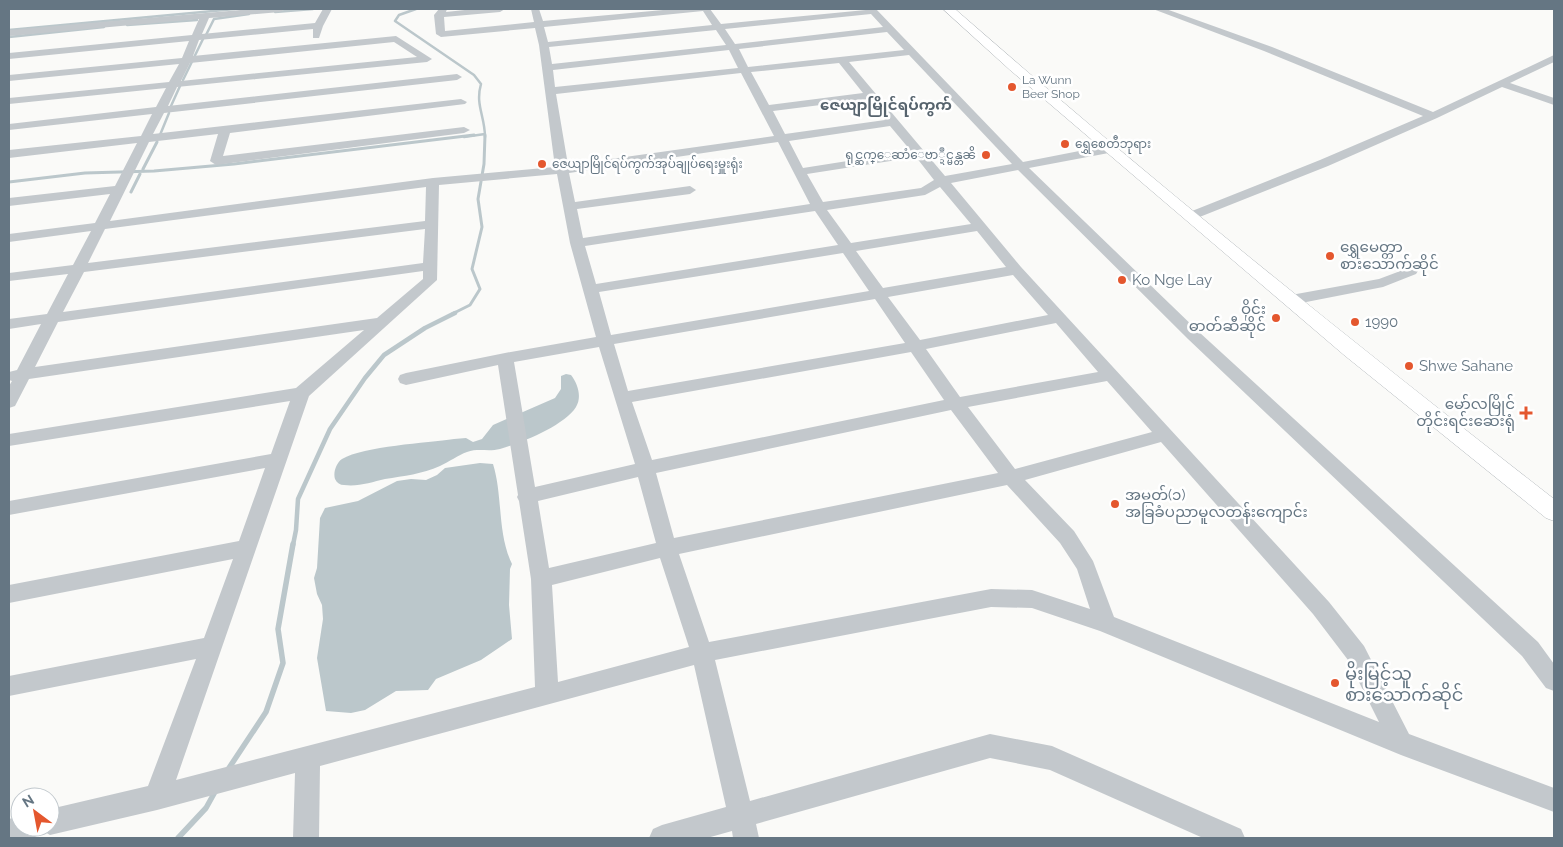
<svg xmlns="http://www.w3.org/2000/svg" width="1563" height="847" font-family="Raleway,'Noto Sans Myanmar',sans-serif">
<style>
.water{fill:#bbc7cb}
.lines{fill:none;stroke-linecap:round;stroke-linejoin:round}
.stream-far3{stroke:#bbc7cb;stroke-width:2.5}
.stream-far2{stroke:#bbc7cb;stroke-width:3}
.stream-far1{stroke:#bbc7cb;stroke-width:4.5}
.stream{stroke:#bbc7cb;stroke-width:5.5}
.major-casing{stroke:#b5babe;stroke-width:1}
.minor{fill:#c3c8cc;fill-rule:evenodd}
.major{fill:#fff;fill-rule:evenodd}
.poi-dot{fill:#e4572e;stroke:#fff;stroke-width:2}
.labels{text-anchor:middle;dominant-baseline:central;stroke-width:5;stroke-linejoin:round;paint-order:stroke}
.far-poi-label{font-size:12px;fill:#657683;stroke:#fff;text-anchor:start}
.far-quarter-label{font-size:15px;font-weight:bold;fill:#57646e;stroke:#fff}
.poi-label{font-size:15px;fill:#657683;stroke:#fff;text-anchor:start}
.near-poi-label{font-size:18px;fill:#657683;stroke:#fff;text-anchor:start}
</style>
<rect width="100%" height="100%" fill="#fafaf8"/>
<!-- water -->
<path class="water" d="M566 374 571 375C578 384 582 397 576 407 564 426 521 443 500 449 489 452 478 448 467 452 458 455 449 462 440 466 422 474 404 476 385 479 372 482 358 487 344 485 340 485 337 483 335 479 333 473 336 463 342 459 364 446 427 443 454 439L466 438 473 442 482 439 493 425 555 398 561 389V376Z
M480 463 493 464C503 496 497 533 512 564L510 569 509 605 512 639 481 660 436 679 428 690 396 691 365 710 351 713 326 711 317 658 323 619 322 605 317 594 314 578 317 568 320 518 325 508 358 501 397 481 411 479 426 480 437 475 445 468Z"/>
<g class="lines">
<!-- stream-far3 -->
<path class="stream-far3" d="M416 9 399 15 395 21 474 75 481 84C475 105 485 116 485 137
M275 12 313 9
M127 25 197 20
M9 30 235 9
M206 35 214 19 249 14
M9 37 104 27
M183 80 203 39
M171 106 180 86
M160 135 169 113
M464 137 485 134"/>
<!-- stream-far2 -->
<path class="stream-far2" d="M143 169 157 142
M9 182 85 173 154 171 234 164 474 135
M131 192 140 174
M452 314 470 305 480 289 472 269 482 227 478 199 484 164 485 135"/>
<!-- stream-far1 -->
<path class="stream-far1" d="M293 545 296 530 298 499 330 429 365 378 384 355 425 328 455 313"/>
<!-- stream -->
<path class="stream" d="M227 771 266 712 283 663 278 629 293 544
M178 838 206 808 216 790"/>
<!-- major casing -->
<g class="major-casing">
<path id="major" d="M943 9H955C1149 179 1351 341 1554 499V521L1546 518 1344 355 1010 70Z"/>
</g>
<!-- minor -->
<path class="minor" d="M252 9H285L280 12 209 18 202 34 315 23 323 9H332L323 26 319 38H313V29L199 40 193 56 396 36 432 59 427 62 177 87 168 106 457 74 462 77 457 80 164 113 153 134 461 99 467 102 465 104 230 133 223 156 464 127 470 130 464 133 216 165 210 161 218 134 149 142 110 221 433 178 555 167 539 45 535 28 441 37 436 34 434 15 439 9H447L446 12 474 9H505L500 12 444 17 445 31 534 22 531 9H539L543 21 674 9H710L721 24 876 9 1023 162 1110 145 1114 146 1116 149 1114 152 1029 168 1199 332 1538 642 1554 664V691L1546 688 1522 656 1188 339 1018 170 951 183 1021 267 1329 602 1364 646 1409 734 1554 788V812L1401 755 1100 631 1032 608 991 607 715 660 750 801 990 734 1052 746 1061 750 1241 829 1245 838H1203L1050 770 990 758 756 824 759 838H733L732 831 707 838H649L653 829 662 825 726 807 694 665 320 766 319 838H293L295 773 157 810 50 835 40 829 37 836 32 838H9V819L20 816V827H50V809L148 786 196 659 9 696V676L204 638 233 559 9 603V585L239 541 265 468 9 515V501L271 454 290 401 9 446V434L296 388 364 330 29 379 15 406 9 408V386L12 381 9 380V372L17 370 41 324 9 329V319L47 314 68 274 9 281V273L73 265 91 231 9 242V234L95 223 110 194 9 206V198L115 186 137 143 9 158V150L141 136 152 114 9 130V124L156 107 166 88 9 104V98L169 82 179 64 9 81V75L182 58 189 41 9 59V53L192 35 199 19 9 36V30ZM703 11 712 25 548 42 544 27ZM871 14 883 27 735 44 725 29ZM716 30 726 45 552 64 549 47ZM887 32 904 50 748 67 739 49ZM394 42 417 57 181 81 190 63ZM729 50 738 68 555 87 553 70ZM909 55 1012 164 945 176 849 62ZM839 63 863 93 769 105 751 72ZM741 73 774 136 568 165 556 94ZM868 99 885 120 785 134 773 111ZM890 126 911 151 803 168 789 141ZM778 142 810 204 583 238 577 209 690 194 696 190 690 186 575 202 569 173ZM916 157 934 180 921 188 823 202 807 174ZM557 174 570 243 596 337 505 353 406 373 400 375 398 379 400 383 406 385 498 365 518 495 517 497 519 501 531 579 535 687 176 780 309 396 437 280 439 185ZM426 187 425 221 88 263 105 229ZM940 187 971 224 851 243 827 210 925 195ZM815 211 838 245 596 284 585 246ZM425 229 423 263 63 312 84 272ZM977 231 1006 267 883 288 856 251ZM843 253 869 291 611 335 599 292ZM423 271V279L377 318 35 367 58 322ZM1013 275 1048 315 920 340 888 297ZM875 299 905 343 628 391 614 344ZM1056 323 1098 372 960 397 926 349ZM599 347 635 464 535 487 514 362ZM911 352 944 400 652 460 632 402ZM1107 381 1152 432 1015 469 968 407ZM951 410 998 473 674 538 656 473ZM1161 442 1313 614 1348 660 1379 722 1114 617 1093 561 1074 531 1025 480ZM638 477 656 543 549 568 538 501ZM1007 485 1060 543 1077 569 1090 609 1032 590 991 589 709 642 679 554ZM660 558 689 647 558 682 552 585Z
M1153 9H1166L1272 47 1433 112 1554 55V62L1510 83 1554 98V105L1502 87 1437 118 1328 166 1192 220 1187 219 1185 216 1187 213 1320 160 1423 116 1264 51Z
M1411 267 1416 268 1418 271 1416 274 1383 287 1291 305 1286 303 1283 300 1286 297 1291 295 1379 279Z"/>
<!-- major -->
<use href="#major" class="major"/>
</g>
<!-- markers -->
<g class="poi-dot">
<circle cx="1012" cy="87" r="5"/>
<circle cx="1065" cy="144" r="5"/>
<circle cx="986" cy="155" r="5"/>
<circle cx="542" cy="164" r="5"/>
<circle cx="1330" cy="256" r="5"/>
<circle cx="1122" cy="280" r="5"/>
<circle cx="1276" cy="318" r="5"/>
<circle cx="1355" cy="322" r="5"/>
<circle cx="1409" cy="366" r="5"/>
<path d="M1523.5 405.5h5v5h5v5h-5v5h-5v-5h-5v-5h5z"/>
<circle cx="1115" cy="504" r="5"/>
<circle cx="1335" cy="683" r="5"/>
</g>
<g class="labels">
<!-- far-poi labels -->
<g class="far-poi-label">
<text x="1022" y="80">La Wunn<tspan x="1022" dy="14">Beer Shop</tspan></text>
<text x="1075" y="144">ရွှေစေတီဘုရား</text>
<text x="976" y="155" text-anchor="end">ရုင္ဆက္ေဆာံေဗာ္ဍဳင္မန္တၼိ</text>
<text x="552" y="164">ဇေယျာမြိုင်ရပ်ကွက်အုပ်ချုပ်ရေးမှူးရုံး</text>
</g>
<!-- far-quarter labels -->
<g class="far-quarter-label">
<text x="886" y="105">ဇေယျာမြိုင်ရပ်ကွက်</text>
</g>
<!-- poi labels -->
<g class="poi-label">
<text x="1340" y="247">ရွှေမေတ္တာ<tspan x="1340" dy="17">စားသောက်ဆိုင်</tspan></text>
<text x="1132" y="280">Ko Nge Lay</text>
<text x="1266" y="309" text-anchor="end">ဝိုင်း<tspan x="1266" dy="17">ဓာတ်ဆီဆိုင်</tspan></text>
<text x="1365" y="322">1990</text>
<text x="1419" y="366">Shwe Sahane</text>
<text x="1515" y="404" text-anchor="end">မော်လမြိုင်<tspan x="1515" dy="17">တိုင်းရင်းဆေးရုံ</tspan></text>
<text x="1125" y="495">အမှတ်(၁)<tspan x="1125" dy="17">အခြခံပညာမူလတန်းကျောင်း</tspan></text>
</g>
<!-- near-poi labels -->
<g class="near-poi-label">
<text x="1345" y="673">မိုးမြင့်သူ<tspan x="1345" dy="21">စားသောက်ဆိုင်</tspan></text>
</g>
</g>
<!-- border -->
<rect width="1563" height="847" fill="none" stroke="#657683" stroke-width="20"/>
<!-- north arrow -->
<g transform="translate(35 812) rotate(328)"><circle r="24" fill="#ffffff" stroke="#c1c8cd"/>
<path d="M0-4L9 19L0 12L-9 19Z" fill="#e4572e"/>
<text y="-8" font-size="14" font-weight="bold" text-anchor="middle" fill="#657683">N</text>
</g>
</svg>
